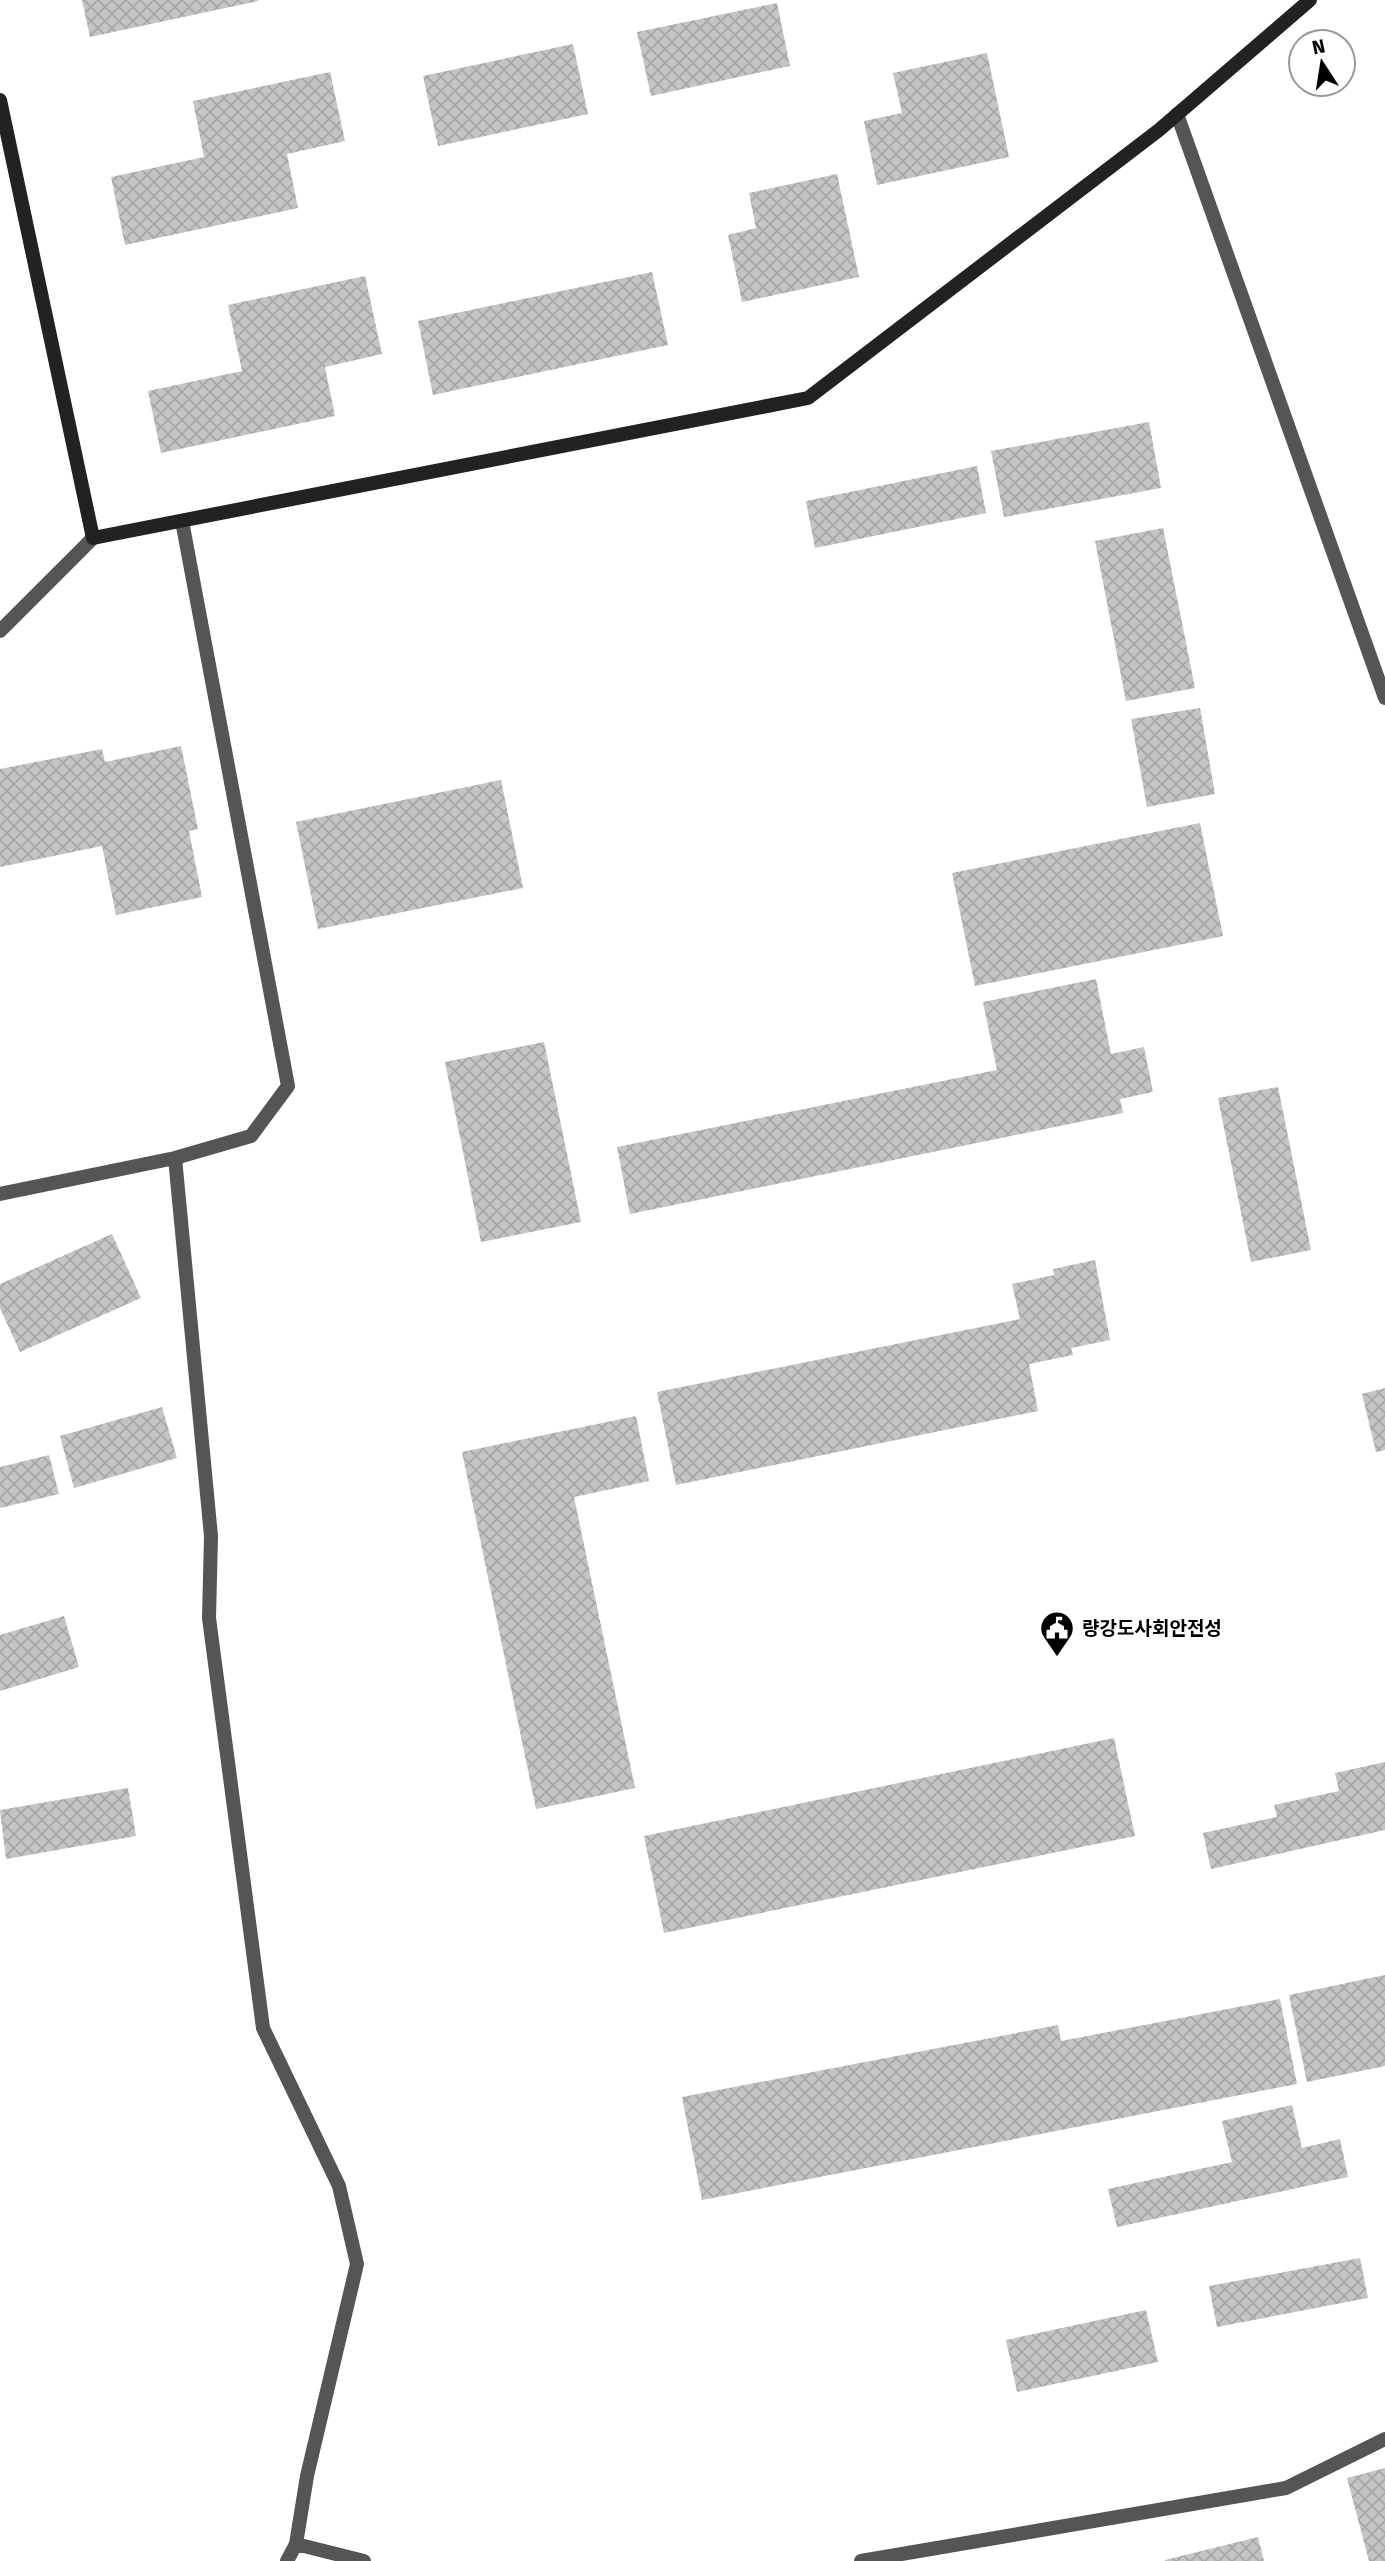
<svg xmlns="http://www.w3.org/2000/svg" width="1385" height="2561" font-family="'Fira Sans','Noto Sans KR',sans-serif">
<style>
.building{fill:url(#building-cross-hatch)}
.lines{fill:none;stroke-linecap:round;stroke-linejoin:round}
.minor{stroke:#555;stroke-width:14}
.secondary{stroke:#222;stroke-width:14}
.labels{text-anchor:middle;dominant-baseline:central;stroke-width:7;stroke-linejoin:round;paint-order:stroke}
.poi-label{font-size:19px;font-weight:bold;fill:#000;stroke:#fff;text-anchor:start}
</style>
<defs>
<pattern id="building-cross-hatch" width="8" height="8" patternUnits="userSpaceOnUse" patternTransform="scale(1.75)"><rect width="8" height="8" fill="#c4c4c4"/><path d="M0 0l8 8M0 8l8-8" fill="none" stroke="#a7a7a7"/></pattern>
</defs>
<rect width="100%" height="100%" fill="#fff"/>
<!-- building -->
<path class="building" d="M82 0H258V1L90 37Z
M777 3 790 66 651 96 637 32Z
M573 44 588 114 438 146 423 76Z
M987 53 1009 157 877 185 864 121 902 113 893 73Z
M330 72 345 141 287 154 298 208 125 245 111 177 204 157 193 101Z
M837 174 859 277 742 302 728 235 756 228 749 193Z
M652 272 668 345 433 395 418 321Z
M365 276 382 354 325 367 335 416 161 453 148 391 242 371 228 305Z
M1149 422 1161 488 1004 517 991 451Z
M977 466 986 513 815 548 806 501Z
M1163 528 1195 688 1126 701 1095 541Z
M1200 708 1215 794 1147 807 1131 719Z
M181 746 198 829 189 831 202 897 116 915 102 846 0 867V769L102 749 105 762Z
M501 780 523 888 318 929 296 822Z
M1200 823 1223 936 975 986 952 873Z
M1096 979 1111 1054 1144 1047 1153 1092 1120 1099 1123 1113 630 1214 617 1147 997 1070 983 1002Z
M544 1042 581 1222 481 1242 445 1062Z
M1278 1087 1311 1250 1251 1262 1218 1098Z
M112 1234 141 1298 20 1352 0 1308V1284Z
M1095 1260 1110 1340 1071 1348 1073 1355 1029 1364 1038 1411 676 1485 657 1392 1020 1319 1012 1284 1054 1275 1053 1269Z
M1385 1388V1450L1376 1452 1362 1394Z
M162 1407 177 1458 74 1488 60 1436Z
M636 1416 649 1481 574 1497 635 1788 536 1809 462 1452Z
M49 1455 59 1494 0 1508V1467Z
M64 1616 79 1667 0 1691V1635Z
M1114 1738 1135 1836 664 1933 644 1836Z
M1385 1762V1830L1211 1869 1203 1833 1277 1817 1274 1805 1339 1791 1335 1773Z
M128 1788 136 1836 6 1859 0 1810Z
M1385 1975V2066L1307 2082 1289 1995Z
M1280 1999 1297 2084 702 2200 682 2097 1058 2025 1061 2041Z
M1292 2105 1302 2148 1340 2139 1348 2177 1117 2227 1108 2189 1232 2162 1222 2121Z
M1360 2258 1368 2298 1217 2327 1209 2286Z
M1146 2310 1158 2362 1017 2392 1006 2340Z
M1385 2468V2561H1369L1347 2478Z
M1258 2537 1264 2561H1165V2560Z"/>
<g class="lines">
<!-- minor -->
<path class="minor" d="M1177 114 1385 698
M0 631 93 538
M175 1158 211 1536 209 1618 263 2028 339 2186 357 2264 307 2476 296 2544 287 2561
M0 1194 175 1158 251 1136 288 1086 182 521
M296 2544 364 2561
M861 2561 1286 2488 1385 2439"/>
<!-- secondary -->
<path class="secondary" d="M0 100 93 538 808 398 1159 130 1310 0"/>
</g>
<!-- icons -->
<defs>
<g id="civic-pin" transform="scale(1.75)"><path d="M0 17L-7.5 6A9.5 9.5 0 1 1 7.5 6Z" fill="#000" stroke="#fff"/><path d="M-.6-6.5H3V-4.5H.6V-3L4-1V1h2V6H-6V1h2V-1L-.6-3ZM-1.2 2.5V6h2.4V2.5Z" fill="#fff"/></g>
</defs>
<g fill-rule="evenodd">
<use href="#civic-pin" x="1057" y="1628"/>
</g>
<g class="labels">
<!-- poi labels -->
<g class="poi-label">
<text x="1082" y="1628">량강도사회안전성</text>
</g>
</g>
<!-- north arrow -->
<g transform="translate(1322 63) rotate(348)"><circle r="33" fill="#ffffff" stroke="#999999" stroke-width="2"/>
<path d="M0-5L12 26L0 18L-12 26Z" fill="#000000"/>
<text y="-10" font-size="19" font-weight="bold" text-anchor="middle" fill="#000000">N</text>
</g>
</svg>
